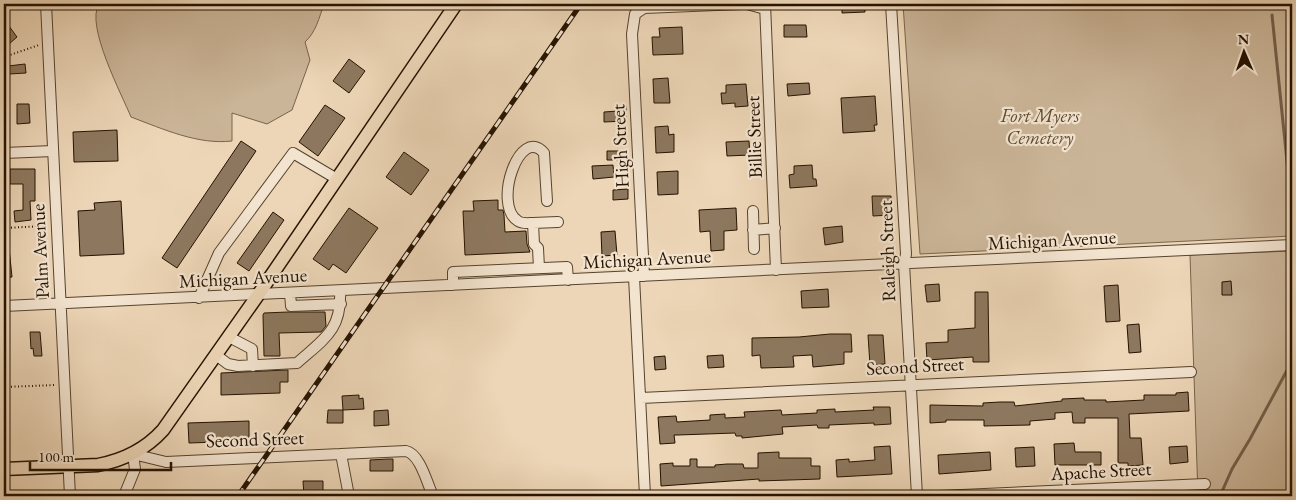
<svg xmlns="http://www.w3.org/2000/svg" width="1296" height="500" font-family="'EB Garamond',serif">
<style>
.green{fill:#cbb598;stroke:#78644c}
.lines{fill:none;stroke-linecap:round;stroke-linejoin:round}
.stream{stroke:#745f49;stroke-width:3}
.building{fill:#8d785f;stroke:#241200}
.minor-casing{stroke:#56432e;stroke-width:12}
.major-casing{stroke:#241200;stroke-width:15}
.path{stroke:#241200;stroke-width:2;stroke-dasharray:1 2.5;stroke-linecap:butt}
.minor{stroke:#f3e4d0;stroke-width:10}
.major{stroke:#edd6b7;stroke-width:12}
.rail-casing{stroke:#241200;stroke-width:5}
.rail{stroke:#f3e4d0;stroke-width:3;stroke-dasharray:9;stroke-linecap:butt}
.labels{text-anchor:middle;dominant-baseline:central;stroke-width:4.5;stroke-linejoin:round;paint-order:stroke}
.park-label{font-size:19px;font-style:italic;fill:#5e4b35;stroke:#f3e4d0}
.street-label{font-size:19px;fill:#241200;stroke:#f3e4d0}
</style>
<rect width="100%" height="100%" fill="#edd6b7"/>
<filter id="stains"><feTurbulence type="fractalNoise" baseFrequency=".004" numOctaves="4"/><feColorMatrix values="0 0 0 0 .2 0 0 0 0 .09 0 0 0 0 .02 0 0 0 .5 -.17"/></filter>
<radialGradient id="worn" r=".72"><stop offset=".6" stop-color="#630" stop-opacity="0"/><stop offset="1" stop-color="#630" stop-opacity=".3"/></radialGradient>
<!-- green -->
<path class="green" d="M99 4H154L156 7 164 8 174 4H324C319 18 316 32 305 42L310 60 292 110 267 124 232 113V141C198 145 163 129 131 117 122 95 85 25 99 4Z
M903 4H1292V236L920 254Z
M1292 251V496H1198L1190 255Z"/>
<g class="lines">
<!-- stream -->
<path class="stream" d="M1272 15 1292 210
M1220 496 1232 469 1250 439 1292 361"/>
</g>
<!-- building -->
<path class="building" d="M842 4H865V12L842 13Z
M784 25H806L807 37H784Z
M9 26 17 37 9 44 4 37V29Z
M682 27 683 54 653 55 652 37H660L659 28Z
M349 59 365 71 349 93 333 81Z
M25 64 26 73 9 74 8 66Z
M668 78 670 103H654L653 79Z
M809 83 810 94 788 96 787 84Z
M746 84 748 106 735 107V103L722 104 721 93H726V85Z
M875 96 877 125H874L875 131 843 133 841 98Z
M17 104H29L30 123 17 124Z
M325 105 345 118 318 156 299 142Z
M626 105V121L604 122V112L618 111V106Z
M668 126 669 135 674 134V152L656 153 655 127Z
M117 130 118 161 74 162 73 132Z
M241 141 256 151 177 268 162 258Z
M749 141 750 155 727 156 726 142Z
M607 151H625V160H607Z
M404 152 429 170 411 195 386 177Z
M613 165 614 177 593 179 592 166Z
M812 165 813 179H816L817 186 790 188 789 175 794 174V166Z
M10 169H35V201H30L31 220 15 222 14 211 23 210V184H10Z
M678 171V194L658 195 657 172Z
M628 189V199L613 200V190Z
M872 196H891V215L873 216Z
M498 200V210H503L504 215 505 232 526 231 527 244 530 252 465 255 463 211H474L473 201Z
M121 201 124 254 80 256 78 211 95 210 94 203Z
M349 208 378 228 346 273 333 264 329 270 313 259Z
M736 208 737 230 724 231V250L711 251 710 231 700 232 699 210Z
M273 212 284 220 249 271 237 263Z
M842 226 843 242 825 245 823 228Z
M615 231 617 255 602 256 601 232Z
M4 248H9L12 277 4 278Z
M1231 281 1232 295H1222V282Z
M939 284 940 301 927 302 925 285Z
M1118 285 1120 321 1106 322 1104 286Z
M828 289 829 307 802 308 801 291Z
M975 292H988L989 362H973V357L927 360 926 343 948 342V330L975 328Z
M288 312H325L326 326 321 332 279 333 280 356H264L263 315 264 313Z
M1139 324 1141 352 1129 353 1127 325Z
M30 332H40L42 356H34L33 348 31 349Z
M830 334H851L852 352H844V364L813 367 812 355 793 356 794 367 761 368 760 355 752 356V338L799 337Z
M868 335H883L885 364 870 365Z
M723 355 724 367 708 368 707 356Z
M665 356 666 369 655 370 654 357Z
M286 370H288V382H280V393L221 395V373Z
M1188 392 1189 411 1129 414 1130 438H1141L1143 465 1128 466V463H1118V418H1085V423H1073L1072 412 1055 413V419L1030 421V425L984 426V420H946V422L930 423V405L983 406V403L1000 402H1014L1015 406 1062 401V399L1084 398V400H1106V402L1144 400V395H1176V393Z
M359 395V399L363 398 364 409 343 410 342 396Z
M873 407H890L891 424 874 425V423L829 425V428H818L817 425 782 427 783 434 742 438V436H736L735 433 678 435H674L675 443 660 444 658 417 676 416 677 422 710 420V415L725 414V418L745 417 744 412 781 410 782 415 817 413V410L835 409V412L874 410Z
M328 410H343V423H327Z
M388 410 389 425 374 426V411Z
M249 421V441L189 443 188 423Z
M1074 443 1075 452H1101V465H1055L1054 444Z
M890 446 892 474 837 477 836 460 849 459V462L875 460 874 447Z
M1187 446 1188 462 1170 464 1169 447Z
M1034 447 1035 466 1016 467 1015 448Z
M779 452V458H811V466H820V479L759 481V479L661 486 660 464 673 463V466H690V459H697V467H715V465L727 464H743L744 468H758V453Z
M990 452 991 470 939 474 938 455Z
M388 459H393V471H370V460Z
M303 481H323V496H304Z"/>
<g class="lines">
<!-- minor casing -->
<g class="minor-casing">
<path id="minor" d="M46 4 70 496
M747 4 765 9
M765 4 776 270
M891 4 906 254 904 264 917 496
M4 153 53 151
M753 211 754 249
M533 223 558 222
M753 230 775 228
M539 268 538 248 534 244 533 223C528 223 522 224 518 221 492 205 520 124 544 153L547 201
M644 276 632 34 635 14 644 8 741 4
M634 277 645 496
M453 285V272L567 267 568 280
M290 293 291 306 341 304
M199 298 219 253 293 153 337 179
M4 306 1292 245
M229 337 252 349 253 366
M216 355 228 364 238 366 297 363C324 339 342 330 340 291
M641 398 1191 372
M341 454 349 496
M124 496 135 469 133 454 166 462 406 451C420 454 427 483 433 496
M939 496 1205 484"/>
</g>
<!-- major casing -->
<g class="major-casing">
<path id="major" d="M4 469 98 465C124 460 145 450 163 430L258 295 456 4"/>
</g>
<!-- path -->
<path class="path" d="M4 57 39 45
M4 228 46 226
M4 387 56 385"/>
<!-- minor -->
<use href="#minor" class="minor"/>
<!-- major -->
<use href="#major" class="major"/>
<!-- rail casing -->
<g class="rail-casing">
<path id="rail" d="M238 496 581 4"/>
</g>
<!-- rail -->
<use href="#rail" class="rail"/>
</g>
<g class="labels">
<!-- park labels -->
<g class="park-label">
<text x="1040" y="115">Fort Myers<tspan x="1040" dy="22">Cemetery</tspan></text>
</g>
<!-- street labels -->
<g class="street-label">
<text transform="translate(754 137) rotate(-92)">Billie Street</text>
<text transform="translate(620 146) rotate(-93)">High Street</text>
<text transform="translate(1052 240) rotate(-3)">Michigan Avenue</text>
<text transform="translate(40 251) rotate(-93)">Palm Avenue</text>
<text transform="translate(887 251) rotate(-92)">Raleigh Street</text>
<text transform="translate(647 259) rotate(-3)">Michigan Avenue</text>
<text transform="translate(243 278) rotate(-3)">Michigan Avenue</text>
<text transform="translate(915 366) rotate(-3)">Second Street</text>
<text transform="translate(255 439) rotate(-2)">Second Street</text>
<text transform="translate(1101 471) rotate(-3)">Apache Street</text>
</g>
</g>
<!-- margin -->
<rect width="1296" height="500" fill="none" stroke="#edd6b7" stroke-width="20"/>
<rect x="5" y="5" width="1286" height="490" fill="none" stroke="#241200" stroke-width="2.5"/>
<rect x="10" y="10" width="1276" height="480" fill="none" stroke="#241200"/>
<!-- north arrow -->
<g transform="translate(1244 52) rotate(358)" stroke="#f3e4d0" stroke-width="4" paint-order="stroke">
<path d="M0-4L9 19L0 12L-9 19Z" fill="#241200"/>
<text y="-8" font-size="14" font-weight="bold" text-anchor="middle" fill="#241200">N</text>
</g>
<!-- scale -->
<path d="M30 462v8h141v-8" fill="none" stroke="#241200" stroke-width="2.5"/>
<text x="38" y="462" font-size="15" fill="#241200" stroke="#f3e4d0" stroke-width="4" paint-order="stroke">100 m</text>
<rect width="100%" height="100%" filter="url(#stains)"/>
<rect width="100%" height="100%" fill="url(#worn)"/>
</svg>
